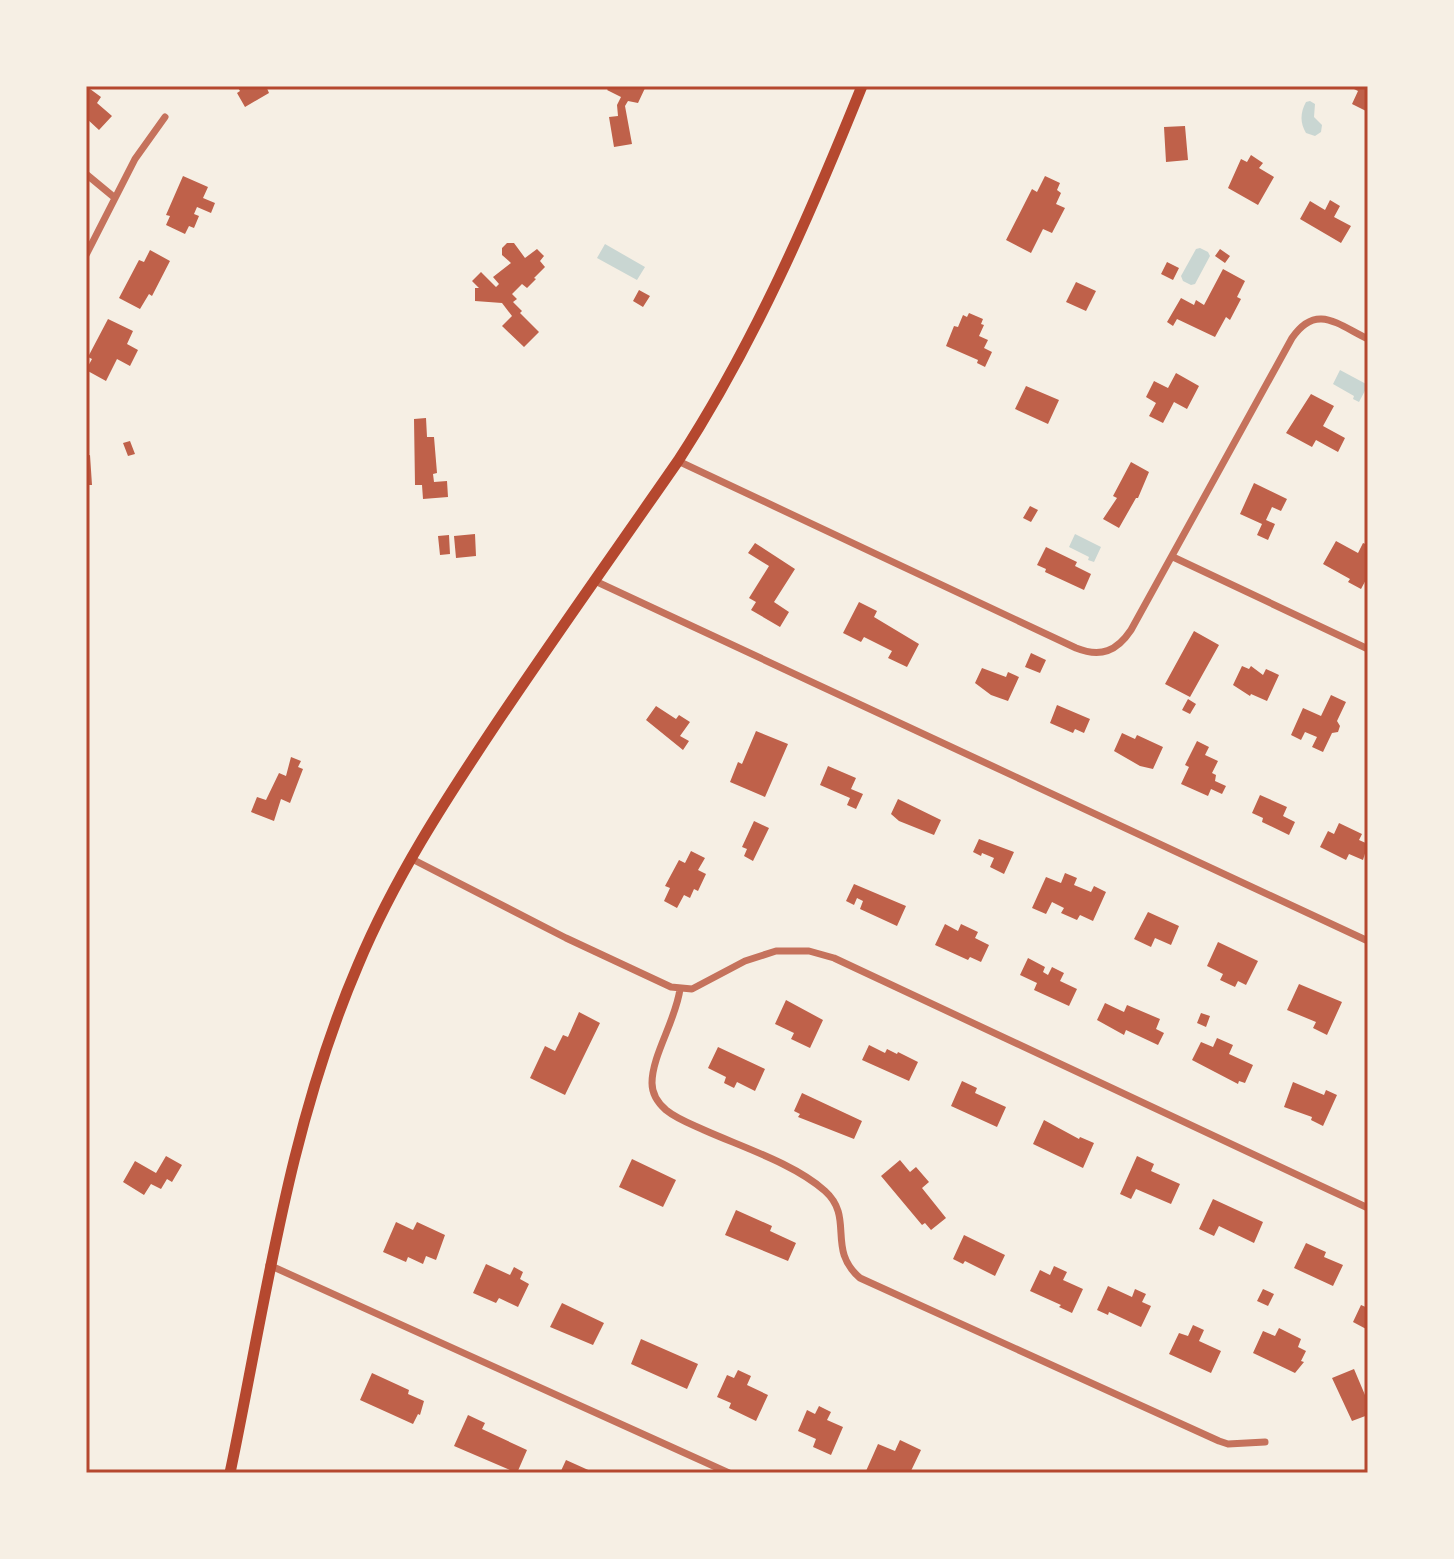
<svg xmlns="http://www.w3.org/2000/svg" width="1454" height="1559" font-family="Overpass,sans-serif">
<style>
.water{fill:#c9d6d2}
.building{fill:#bf614a}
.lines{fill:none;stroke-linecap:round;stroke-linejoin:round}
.minor{stroke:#c5725c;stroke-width:7}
.primary{stroke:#b5482f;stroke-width:11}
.neatline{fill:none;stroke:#b5482f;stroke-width:3}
</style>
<rect width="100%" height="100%" fill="#f6efe4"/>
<!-- water -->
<path class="water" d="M1310 101 1315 104 1314 117 1322 125 1321 132 1315 136 1306 133C1300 123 1300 113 1306 102Z
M605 244 645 267 637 280 597 258Z
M1200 248 1208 252 1210 256 1195 284 1191 285 1183 281 1181 276 1196 249Z
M1340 370 1368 385 1359 402 1353 399 1354 396 1333 384Z
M1075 534 1101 547 1094 562 1088 560 1089 557 1069 547Z"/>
<!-- building -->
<path class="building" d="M86 86 101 97 97 103 112 116 99 130 86 118Z
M237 86H266L269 93 245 107 237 93 240 91Z
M610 86H646L638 103 628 101 625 106 632 144 614 147 609 117 618 116 617 105 621 97 607 90Z
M1348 86H1368L1366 111 1352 104 1358 91Z
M1185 126 1188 160 1166 162 1164 127Z
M1251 155 1263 163 1259 168 1274 177 1258 205 1228 188 1241 159 1247 162Z
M183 176 208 187 203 198 215 203 211 213 197 207 194 214 199 216 194 228 189 226 185 234 166 225 170 216 166 215Z
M1045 176 1060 183 1057 190 1061 193 1056 204 1065 208 1052 233 1043 229 1031 253 1006 240 1032 189 1037 192Z
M1330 200 1340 206 1334 217 1351 226 1341 243 1300 219 1310 201 1325 210Z
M507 243H514L525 258 537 249 544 256 540 261 545 267 534 278 536 279 527 288 522 284 512 294 517 299 513 302 522 311 520 313 539 332 524 347 502 326 512 316 502 303 475 301V288H479L472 281 481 272 496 287 499 284 493 277 511 263 502 255V248Z
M1220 249 1230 256 1225 263 1215 256Z
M150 250 170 261 152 296 149 294 140 309 119 298 139 260 144 262Z
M1167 262 1179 268 1173 280 1161 274Z
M1223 269 1245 281 1237 297 1241 299 1230 320 1226 317 1215 337 1177 319 1173 326 1167 322 1181 298 1194 305 1196 300 1204 305Z
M1076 282 1096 291 1086 311 1066 302Z
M639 290 650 296 643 307 633 301Z
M969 313 983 319 981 324 984 325 979 336 988 340 984 348 992 352 985 367 977 363 978 360 946 346 954 326 958 327 963 315 967 317Z
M108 319 133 331 127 344 138 350 130 366 117 359 106 381 86 370 92 359 88 357Z
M1176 373 1199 386 1187 409 1174 402 1163 423 1149 416 1156 403 1146 397 1154 381 1168 388Z
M1026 386 1059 400 1048 424 1015 409Z
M1311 394 1334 406 1323 426 1345 438 1338 452 1316 440 1312 447 1286 433Z
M426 418 427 437H434L437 473 433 474 434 482 447 481 448 497 423 499 422 485H415L414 419Z
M130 441 135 454 128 456 123 443Z
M90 455 92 485H86V456Z
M1131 462 1149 472 1138 498H1136L1119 528 1103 519 1117 498 1113 496Z
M1254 483 1287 499 1281 511 1272 507 1266 520 1275 524 1268 540 1257 535 1262 524 1240 514Z
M1030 506 1038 510 1031 522 1023 518Z
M475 534 476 556 456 558 454 536Z
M449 535 450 554 440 555 438 536Z
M1336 541 1358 553 1363 543 1368 545V576L1361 589 1348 582 1350 579 1323 564Z
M755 543 795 569 774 602 789 612 780 627 751 610 756 602 749 598 769 566 748 553Z
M1046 547 1077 562 1075 566 1091 574 1084 590 1045 572 1046 569 1037 565Z
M859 602 877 611 874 617 919 644 907 667 888 658 892 651 864 637 861 642 843 633Z
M1194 631 1219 645 1190 697 1165 684Z
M1031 653 1046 660 1040 673 1025 667Z
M1242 666 1249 669 1251 666 1263 675 1266 669 1279 675 1267 701 1251 694 1250 696 1233 685Z
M982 668 1006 677 1008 672 1019 677 1008 701 991 695 975 683Z
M1331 695 1346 702 1337 721 1340 726 1338 732 1332 733 1323 752 1312 747 1317 737 1305 732 1301 740 1291 735 1303 708 1321 716Z
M1188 699 1196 704 1190 714 1182 710Z
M1057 705 1090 719 1084 733 1075 729 1073 733 1050 723Z
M656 706 676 719 679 715 690 722 680 736 689 741 683 750 646 720Z
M756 731 788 744 765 797 730 782 738 762 742 764Z
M1122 733 1135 739 1137 735 1163 747 1153 769 1140 766 1114 751Z
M1197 741 1209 747 1205 755 1218 761 1212 773 1216 775 1215 781 1226 786 1222 794 1211 789 1208 796 1181 784 1189 767 1185 765Z
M291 757 301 761 298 767 303 769 290 803 281 799 274 821 251 812 257 797 266 800 279 773 286 776Z
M828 766 856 778 851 789 863 794 856 809 847 805 850 798 820 785Z
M1260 795 1287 807 1283 816 1295 822 1289 835 1262 822 1263 818 1252 813Z
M898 799 941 820 934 835 899 821 891 814Z
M754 821 769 828 753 861 744 856 747 849 742 847Z
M1339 823 1362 834 1359 840 1368 844 1363 860 1349 854 1346 860 1320 847 1328 831 1334 834Z
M979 839 1014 852 1004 874 990 867 994 858 982 853 981 856 973 852Z
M691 851 705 858 698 870 706 874 698 891 694 889 690 898 684 895 677 908 664 901 670 888 665 886 679 860 685 863Z
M1065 873 1077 878 1074 885 1091 892 1094 886 1106 892 1093 921 1080 915 1077 920 1061 913 1064 908 1052 902 1046 914 1032 908 1046 877 1061 883Z
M854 884 906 906 897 926 860 909 863 901 857 898 854 905 846 901Z
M1148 912 1179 926 1171 945 1155 938 1151 947 1134 939Z
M945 924 958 931 961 924 978 932 975 938 989 945 981 962 970 957 968 960 935 945Z
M1218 942 1258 961 1246 985 1238 981 1235 987 1220 980 1223 974 1207 966Z
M1028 958 1045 967 1043 972 1048 975 1052 967 1064 973 1060 981 1077 989 1069 1006 1034 990 1037 983 1020 975Z
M1299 984 1342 1002 1327 1035 1313 1028 1316 1022 1287 1010Z
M786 1000 823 1020 810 1048 791 1039 794 1033 775 1024Z
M1105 1003 1124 1012 1127 1005 1160 1019 1156 1029 1164 1033 1158 1045 1126 1030 1124 1035 1097 1020Z
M579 1012 600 1023 565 1095 530 1078 545 1046 555 1051 563 1035 568 1037Z
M1201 1013 1210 1016 1206 1027 1197 1023Z
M1217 1038 1233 1045 1229 1054 1253 1065 1245 1083 1239 1081 1238 1084 1192 1060 1201 1042 1213 1047Z
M869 1045 885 1053 887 1049 897 1054 898 1052 918 1062 909 1081 862 1060Z
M718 1047 765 1069 755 1091 737 1082 734 1088 724 1083 726 1077 708 1068Z
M962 1081 977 1088 975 1093 1006 1107 997 1127 951 1106Z
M1293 1082 1324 1095 1326 1090 1337 1095 1323 1126 1311 1120 1312 1117 1284 1107Z
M802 1093 862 1121 854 1139 798 1117 800 1114 794 1111Z
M1044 1120 1079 1139 1080 1137 1094 1143 1083 1168 1033 1144Z
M166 1156 182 1165 172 1182 167 1179 161 1189 151 1184 144 1195 123 1182 135 1161 156 1173Z
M1137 1156 1154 1164 1151 1171 1180 1184 1171 1204 1136 1189 1131 1199 1120 1194Z
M632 1159 676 1180 663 1207 619 1187Z
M900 1160 910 1172 916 1167 929 1182 922 1188 946 1218 931 1230 925 1223 922 1225 881 1176Z
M1213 1199 1263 1222 1254 1243 1219 1226 1214 1236 1199 1229Z
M736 1210 772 1226 770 1231 796 1243 788 1261 725 1235Z
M396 1222 413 1230 417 1222 445 1235 436 1260 426 1256 423 1264 408 1257 406 1262 383 1252Z
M964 1235 1005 1255 995 1276 965 1261 963 1264 953 1259Z
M1306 1243 1326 1252 1324 1257 1343 1265 1333 1286 1294 1268Z
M486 1264 510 1275 514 1267 523 1272 520 1279 529 1284 518 1307 499 1298 496 1303 473 1293Z
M1054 1266 1067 1272 1063 1280 1083 1289 1072 1313 1059 1307 1061 1305 1030 1291 1040 1270 1050 1275Z
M1108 1286 1132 1297 1135 1289 1146 1294 1142 1302 1151 1306 1141 1327 1109 1312 1108 1315 1097 1310Z
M1263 1289 1274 1294 1268 1306 1257 1301Z
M562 1303 604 1323 593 1345 550 1327Z
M1361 1305 1368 1308V1330L1353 1322Z
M1193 1325 1204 1330 1199 1341 1221 1351 1211 1373 1169 1354 1179 1333 1188 1336Z
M1279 1328 1301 1339 1298 1347 1306 1351 1301 1361 1304 1362 1295 1373 1253 1353 1263 1331 1275 1336Z
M641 1339 698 1364 687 1389 631 1364Z
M1354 1369 1365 1395 1368 1394V1415L1352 1421 1332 1378Z
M738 1370 751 1376 747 1385 768 1395 756 1421 729 1408 731 1403 717 1397 727 1375 734 1378Z
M372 1373 409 1390 408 1394 424 1401 420 1415 418 1414 413 1424 360 1400Z
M819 1406 831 1412 827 1420 843 1427 831 1455 813 1447 816 1439 798 1431 807 1410 815 1414Z
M468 1415 485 1423 482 1429 527 1450 517 1473 454 1446Z
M900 1440 921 1450 910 1473H871L866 1471 878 1444 895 1451Z
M566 1460 595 1473H560Z"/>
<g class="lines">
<!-- minor -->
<path class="minor" d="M86 174 115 198
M86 255 135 159 165 117
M678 461 1076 648C1101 658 1117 651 1131 630L1292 338C1316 303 1337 324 1368 339
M1173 557 1368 649
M595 581 1368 941
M410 858 566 938 671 987 692 989 745 961 776 951H809L834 958 1368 1208
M680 989C676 1020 652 1055 652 1083 652 1094 658 1103 666 1110 677 1119 691 1124 704 1130 742 1147 795 1164 825 1191 855 1218 826 1249 860 1278L1219 1441 1228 1444 1265 1442
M269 1265 729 1473"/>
<!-- primary -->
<path class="primary" d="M230 1473C266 1301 288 1128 358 965 394 879 444 802 496 724 555 636 617 549 678 461 754 344 810 215 862 86"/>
</g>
<!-- border -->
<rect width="1454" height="1559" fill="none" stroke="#f6efe4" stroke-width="176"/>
<rect x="88" y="88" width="1278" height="1383" class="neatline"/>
</svg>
